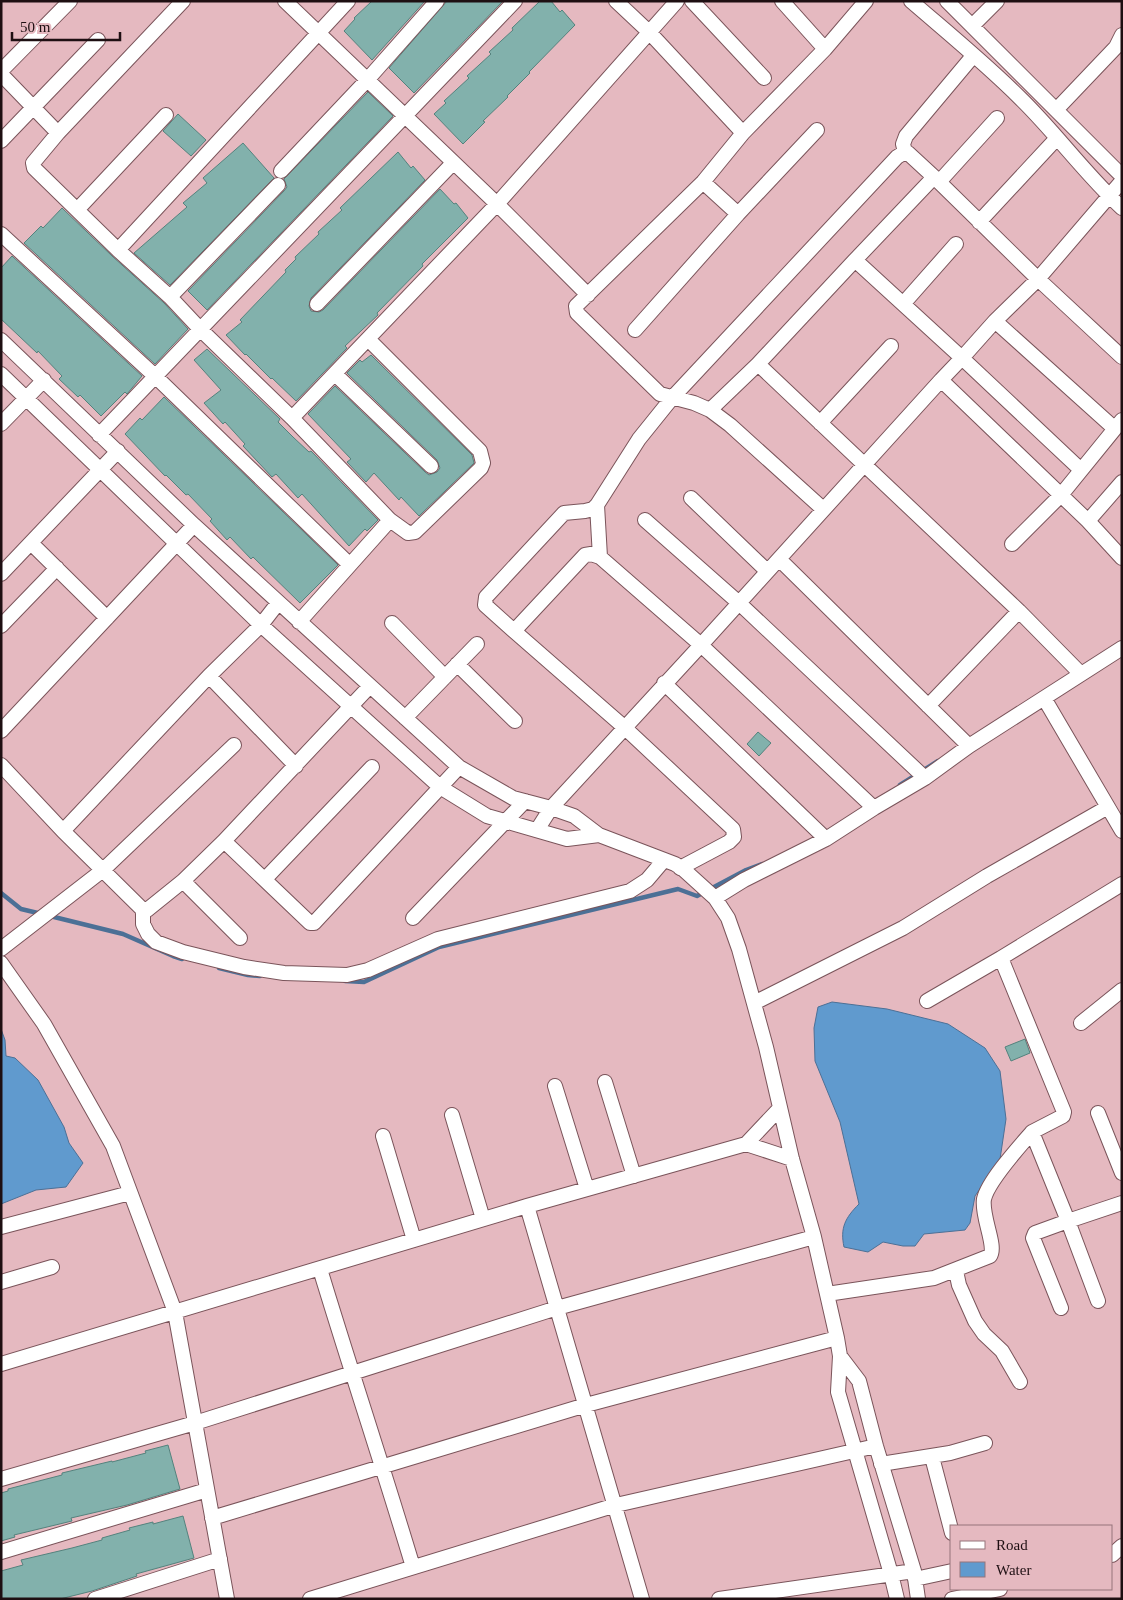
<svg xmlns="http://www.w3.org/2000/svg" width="1123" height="1600" font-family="'Times New Roman',serif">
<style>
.water{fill:#609ace;stroke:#4c7096}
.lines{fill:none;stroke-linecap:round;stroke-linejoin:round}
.stream{stroke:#4c7096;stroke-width:4.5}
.building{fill:#82b1ac;stroke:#54827d}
.minor-casing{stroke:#7a545a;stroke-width:16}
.minor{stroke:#fff;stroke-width:14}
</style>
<rect width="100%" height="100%" fill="#e5b9c0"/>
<!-- water -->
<path class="water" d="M832 1002 887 1009 948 1024 985 1048 1000 1071 1006 1119 999 1166 984 1183 975 1196 970 1223 965 1230 924 1234 915 1246H903L883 1242 868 1252 844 1247C840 1228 845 1218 859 1204L840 1122 815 1061 814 1028 818 1007Z
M1 1029 5 1040 6 1056 15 1058 38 1080 64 1127 69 1143 83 1163 66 1187 36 1190 1 1204Z"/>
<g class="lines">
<!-- stream -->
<path class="stream" d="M900 785 938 761
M1 893 21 909 42 914
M50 916 123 934 173 956 182 959
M219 968 248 975 260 976
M345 981 364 982 439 947 678 889 697 896 746 870 762 864"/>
</g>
<!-- building -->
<path class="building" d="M372 1H425L372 60 344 31 355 19 354 18Z
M447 1H503L414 93 389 68Z
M540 1H551L560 12 562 10 575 25 529 72 530 73 507 96 508 97 483 121 485 122 463 144 434 114 446 103 444 101 469 78 467 76 491 54 489 52 513 30 512 28Z
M368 92 393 116 207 310 188 291 284 191 287 187 284 179Z
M178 114 206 140 191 156 163 131Z
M243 143 274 178 170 285 134 253 187 207 183 203 207 183 203 178Z
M398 152 411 168 413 166 425 180 311 298 309 306 311 311 319 312 323 310 440 189 454 204 456 203 468 218 422 264 423 266 377 313 378 315 345 346 347 348 296 401 272 378 271 379 246 354 245 355 226 335 242 322 240 320 286 272 285 270 296 259 295 257 319 234 318 232 342 210 340 208Z
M62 208 112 256 164 303 188 329 155 364 24 243 41 226 43 228Z
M12 256 142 376 127 394 125 392 101 416 80 395 78 397 59 379 62 376 38 351 37 353 1 319V268Z
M207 349 280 419 278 422 293 437 309 452 311 451 378 520 367 531 365 529 349 546 302 494 298 498 276 474 272 477 243 446 245 444 225 422 223 424 204 403 221 390 194 360Z
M371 355 472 455 474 463 419 516 401 497 399 500 374 473 366 482 347 462 351 459 308 414 335 386 425 472 429 475 437 472 440 468 437 460 347 373 360 360 362 362Z
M164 397 338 565 300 603 253 557 251 559 230 537 227 540 210 521 212 519 188 494 186 495 166 475 165 476 125 434 140 418 142 420Z
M758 732 771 743 759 756 747 744Z
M1025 1039 1030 1053 1011 1061 1005 1047Z
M168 1445 180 1489 127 1505 71 1518 72 1521 14 1535 15 1537 1 1541V1493L8 1491V1489L62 1475V1473L112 1461V1462L146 1453 145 1451Z
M183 1516 194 1558 136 1574 137 1576 92 1591 60 1599H1V1571L23 1565 21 1560 72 1548 102 1540V1538L130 1530 129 1528 153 1522V1524Z"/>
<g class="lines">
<!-- minor casing -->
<g class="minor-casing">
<path id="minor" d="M183 1 58 133 33 163 34 168 118 250 170 297 200 329 292 418 390 520 299 622
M285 1 497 204 677 1
M616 1 649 32 743 133
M692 1 764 78
M782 1 825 49
M911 1C948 33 986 64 1020 98 1056 133 1085 174 1122 208
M947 1 1122 176
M972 26 997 1
M1 71 70 1
M1 74 58 133
M1056 110 1116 47 1122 35
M1 141 98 40
M905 152 903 144 906 136 973 56
M281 171 368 79 437 1
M939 182 997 118
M77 210 166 115
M738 214 817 130
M979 222 1057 138
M1 234 155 376 349 564
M118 250 348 1
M855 260 934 177 1038 279 1122 357
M170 297 278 185
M317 304 453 163
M903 304 956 244
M995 321 1114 428
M635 330 738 214 703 182
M368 339 480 451 483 463 481 468 415 532 408 533 390 520
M1 340 194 525 459 767 513 798 551 808 574 816 599 835 675 864 683 869 715 898 728 918 739 949 766 1047 792 1159 814 1237 837 1338 840 1356 838 1392 891 1574 897 1599
M1 374 261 625 440 787 487 816 567 839 599 835
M335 374 431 466
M941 380 1088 521 1122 558
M710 410 758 364
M292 418 497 204 588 295
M820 423 891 346
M1 424 44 380
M99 435 515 1
M1081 470 962 358 855 260 758 364 1019 611 1081 674
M691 498 767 571
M597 505 600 557
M823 509 730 425 710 410 694 403 660 394 577 313 576 306 703 182 743 133 825 49 866 1
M645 520 739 603 925 778
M1088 521 1122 482
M31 543 107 618
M1012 544 1061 495 1122 420
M779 559 969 746
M1 574 118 451
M392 623 445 677
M1 626 57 568
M514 631 485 605 486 597 564 513 585 511 593 509 597 505 639 439 672 398 897 157 905 152 908 153 934 177
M457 664 515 721
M209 676 296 766
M664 683 826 839
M1044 698 1122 831
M928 706 1019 611
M405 718 477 644
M1 731 194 525
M1 765 63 831 143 910H147L183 881 224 841 370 686
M537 830 551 808 701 645 941 380 962 358 995 321 1038 279 1122 181
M63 831 209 676 261 625 278 603
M224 841 310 923H314L459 767
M680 868 729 842 734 837 733 829 624 727 514 631 585 555 591 554 600 557 701 645 874 808
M265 879 372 767
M183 881 240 938
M1122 884 1001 958 1064 1112 1063 1116 1032 1132 1068 1221 1122 1203
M715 898 744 880 826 839 874 808 925 778 969 746 1122 648
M143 910V924L148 934 156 942 183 952 244 967 284 973 347 975 368 970 438 939 630 891 647 880 664 860
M413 918 525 801
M1 949 103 870 234 745
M1 963 44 1024 113 1146 175 1312 227 1599
M927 1001 1001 958
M754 1003 903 928 987 876 1108 807
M1081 1023 1122 990
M605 1082 634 1176
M555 1086 587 1189
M1098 1113 1122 1173
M452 1115 483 1219
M383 1136 414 1240
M746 1144 792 1159
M527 1206 642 1599
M1 1227 130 1193
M320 1269C350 1368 383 1467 413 1567
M956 1271 959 1285 975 1321 984 1334 1002 1351 1020 1382
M1 1282 52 1267
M827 1294 934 1278 990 1256C997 1246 981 1216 984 1199 988 1181 1019 1147 1032 1132
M1061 1308 1033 1238 1035 1233 1068 1221 1098 1301
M840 1356 859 1381 876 1446 914 1571 918 1599
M1 1364 527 1206 746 1144 780 1108
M932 1457 952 1533
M881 1464 950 1453 985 1443
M1 1479 195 1423 557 1308 814 1237
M212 1518 586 1405 837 1338
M1 1552 207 1490
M1112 1555 1122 1546
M915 1579 952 1571
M95 1599 220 1559
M310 1599 616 1505 876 1446
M719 1599 914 1571
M952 1599 1000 1589"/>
</g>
<!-- minor -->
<use href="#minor" class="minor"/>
</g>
<!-- border -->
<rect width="1123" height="1600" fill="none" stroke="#1e0f12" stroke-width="5"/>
<!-- legend -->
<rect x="950" y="1525" width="162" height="65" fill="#e5b9c0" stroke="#95757a"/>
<rect x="960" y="1541" width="25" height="8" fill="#ffffff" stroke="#95757a"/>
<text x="996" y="1550" font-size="15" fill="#1e0f12">Road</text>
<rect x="960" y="1562" width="25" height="15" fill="#609ace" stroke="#95757a"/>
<text x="996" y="1575" font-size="15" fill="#1e0f12">Water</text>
<!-- scale -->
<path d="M12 32v8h108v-8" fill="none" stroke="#1e0f12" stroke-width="2.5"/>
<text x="20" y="32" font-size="15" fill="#1e0f12" stroke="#e5b9c0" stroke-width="4" paint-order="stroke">50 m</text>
</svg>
